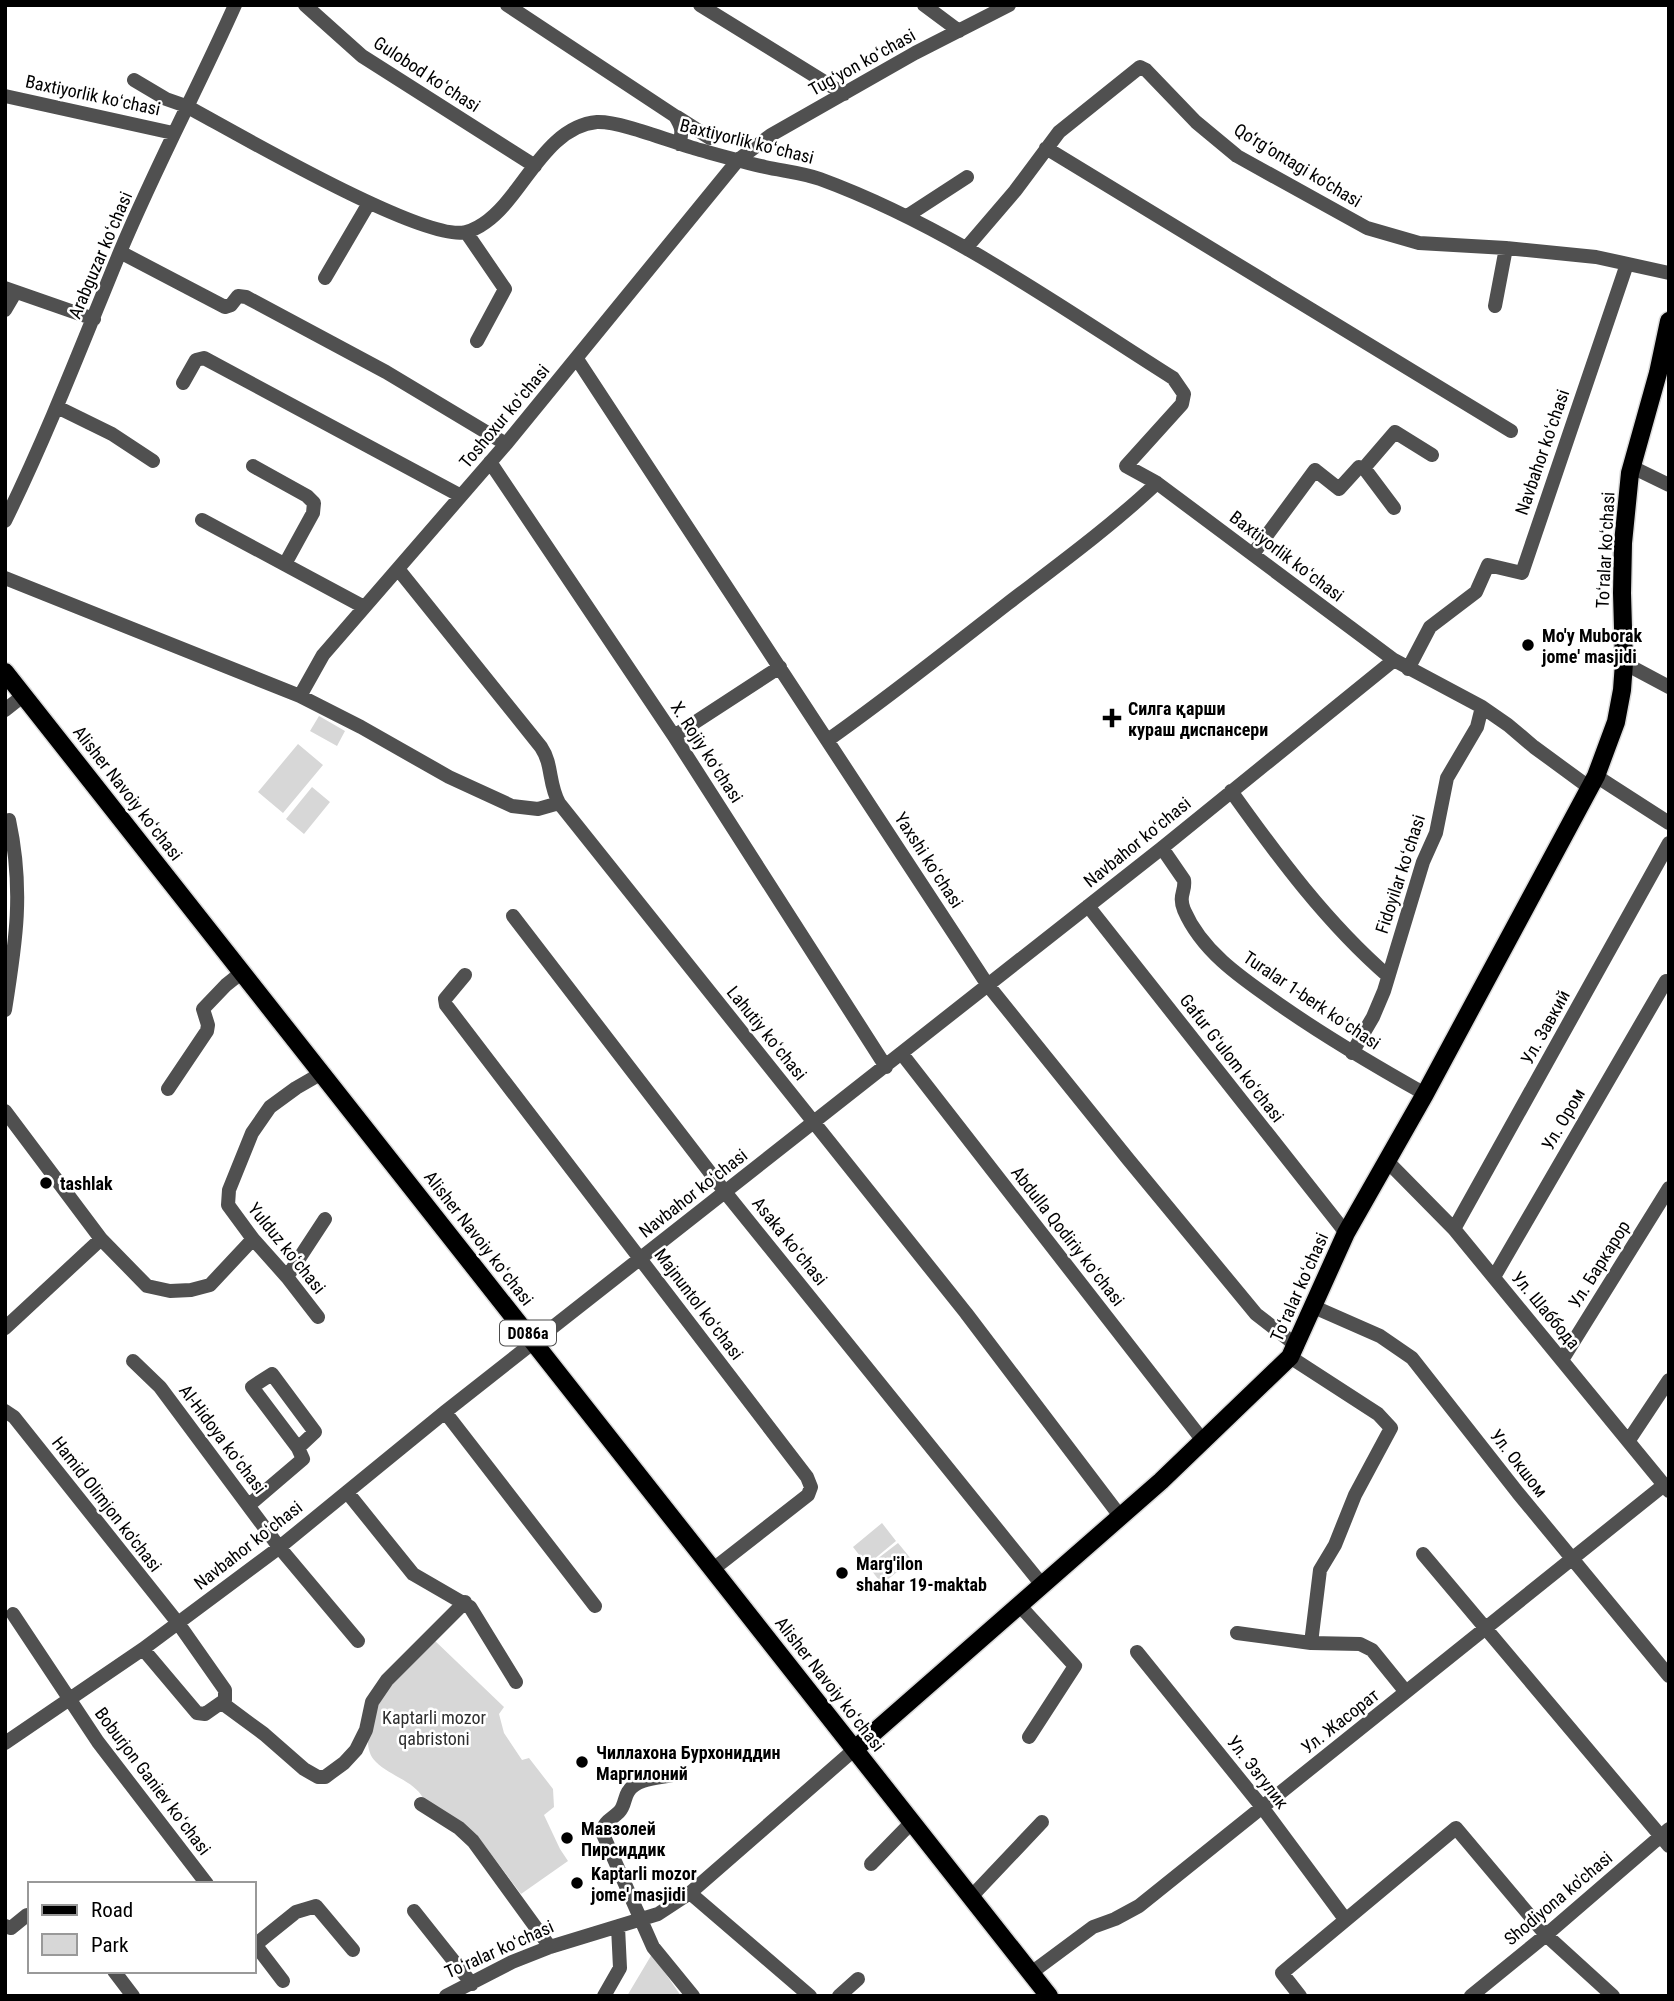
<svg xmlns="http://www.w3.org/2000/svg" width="1674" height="2001" font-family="'Roboto Condensed',sans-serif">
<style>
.green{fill:#d7d7d7}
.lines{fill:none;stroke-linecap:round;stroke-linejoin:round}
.major-casing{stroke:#dbdbdb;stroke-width:21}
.minor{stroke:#505050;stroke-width:14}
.major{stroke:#000;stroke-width:18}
.poi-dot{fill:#000;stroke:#fff;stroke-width:2.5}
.labels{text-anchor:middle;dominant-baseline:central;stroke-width:5;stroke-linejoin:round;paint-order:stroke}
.shield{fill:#fff;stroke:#4c4c4c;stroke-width:2}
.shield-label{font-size:16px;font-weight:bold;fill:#000}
.street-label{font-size:18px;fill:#000;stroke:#fff}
.poi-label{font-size:18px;font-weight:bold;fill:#000;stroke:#fff;text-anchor:start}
.park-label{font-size:18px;fill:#2e2e2e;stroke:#fff}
</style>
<rect width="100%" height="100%" fill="#fff"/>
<!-- green -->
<path class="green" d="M319 716 345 731 337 746 310 731Z
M298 744 323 765 283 813 258 792Z
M312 787 330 802 304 834 286 819Z
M882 1523 896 1541 867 1565 853 1547Z
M898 1543 912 1560 882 1584 868 1566Z
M432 1638 504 1707 499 1714 504 1733 522 1760 529 1758 553 1789 554 1807 544 1815 560 1849 568 1861 521 1894 476 1834 423 1798C414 1781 390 1776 376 1762 359 1747 372 1707 383 1691 397 1672 416 1655 432 1638Z
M652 1954 681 1996H627Z"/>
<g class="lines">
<!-- major casing -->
<g class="major-casing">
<path id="major" d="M5 672 1049 1996
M855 1749 1161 1481 1290 1357 1346 1233 1425 1094 1596 776 1616 722 1622 690 1624 663 1622 593 1623 543 1630 473 1658 373 1669 321"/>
</g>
<!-- minor -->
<path class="minor" d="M305 5 362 56 535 166
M507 5 675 116C682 127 683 132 679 144
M700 5 844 94
M924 5 959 31
M134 80 166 99 186 106C233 131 424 243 466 232 484 227 499 212 510 198 533 170 557 125 597 122 621 121 674 143 700 150 722 156 743 162 765 167 783 171 803 173 820 179 948 226 1059 306 1173 378L1184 394 1182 404 1126 466 1157 483 1394 660 1482 707 1508 725 1534 747 1590 788
M5 96 173 133
M677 117 710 138
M1046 148 1511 431
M907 216 967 177
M466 232 505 289 477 341
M967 247 1015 191 1059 132 1140 67 1146 70 1196 122 1237 156 1367 228 1419 243 1506 248 1596 257 1669 273
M120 252 225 307 231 305 238 296 246 297 386 372 506 444
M325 278 369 203
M5 288 94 319
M1495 306 1506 248
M5 310 15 293
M577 359 987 984 1128 1159 1256 1314 1297 1346
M183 383 196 360 204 358 461 496
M57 407 112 434 153 461
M490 462 674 736 886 1067
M253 466 307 496 314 503 313 513 285 564
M1632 467 1669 485
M1364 468 1394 508
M202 520 364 607
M5 521C48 433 83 342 120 252 155 168 198 88 235 5
M1253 554 1315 470 1339 489 1359 467 1364 468 1395 432 1432 455
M398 569 541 747C553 765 548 783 559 803L966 1313 1120 1516
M5 578 300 696 361 727 449 777 512 806 538 809 559 803
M1624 663 1669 687
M1408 669 1430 627 1476 592 1488 565 1522 573 1627 264
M300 696 323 655 506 444 738 160 771 135 915 53 1009 5
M5 710 24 695
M674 736 780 667
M828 740C889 697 948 650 1007 604 1058 565 1110 527 1157 483
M1596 776 1669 823
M1231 791C1278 857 1327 923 1388 976
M1162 848 1184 880C1186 891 1178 895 1184 910 1203 954 1246 981 1283 1007 1329 1039 1377 1067 1425 1094
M1088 906 1346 1233
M513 916 725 1192 1043 1586
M465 975 445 999 446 1005 807 1477 811 1487 808 1495 712 1570
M5 1010C16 941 24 890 9 820
M1352 1053 1373 1017 1384 991 1423 862 1436 833 1447 778 1477 727 1482 707
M902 1054 1204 1442
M168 1089 207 1031 208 1025 203 1009 226 985 241 973
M5 1111 101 1239 147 1286 170 1291 191 1290 210 1285 253 1239
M1386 1160 1454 1229 1669 1491
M1454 1229 1669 843
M287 1277 325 1219
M1494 1277 1666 981
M1314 1307 1380 1336 1412 1358 1518 1493 1669 1676
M318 1317 287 1277 253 1239 228 1205 229 1190 252 1133 270 1107 296 1088 322 1073
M5 1328 101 1239
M1290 1357 1378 1414 1391 1428 1355 1495 1335 1545 1320 1570 1311 1643
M1562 1360 1669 1188
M133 1361 160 1387 279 1547 358 1641
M5 1411 14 1417 178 1623 225 1690V1700L205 1714 197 1713 143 1649
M445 1412 595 1606
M1629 1440 1669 1380
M347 1492 413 1574 470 1607 516 1682
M249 1505 303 1459 298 1448 252 1387 272 1374 315 1432 298 1448
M1423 1554 1669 1846
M1020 1606 1075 1666 1029 1737
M13 1614 98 1742 207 1884
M1237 1633 1311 1643 1360 1644 1372 1650 1406 1692
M1137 1652 1262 1807 1345 1919
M222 1703 264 1734 304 1769 318 1777H325L344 1763 356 1750 366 1730 372 1702 387 1680 465 1602
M5 1743 143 1649 276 1550 445 1412 1162 848 1394 660
M674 1775C660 1778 636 1778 628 1792 624 1798 625 1806 619 1812 612 1819 604 1821 602 1832L653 1947 693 1996
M421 1804 459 1828 473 1841 550 1947
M871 1864 912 1822
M690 1893 810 1996
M971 1897 1042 1822
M414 1911 472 1984
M5 1926 11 1928 27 1915
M254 1943 283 1981
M255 1945 296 1912 316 1906 353 1950
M114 1971 133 1996
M1031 1973 1093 1927 1115 1919 1139 1906 1664 1485
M446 1996 512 1962 550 1947 658 1914 690 1893 855 1749
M604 1996 620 1968 618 1927
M839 1996 858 1979
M1300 1996 1282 1973 1456 1828 1546 1935 1613 1996
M1471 1996 1546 1935 1669 1829"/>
<!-- major -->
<use href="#major" class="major"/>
</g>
<!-- markers -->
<g class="poi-dot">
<circle cx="1528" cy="645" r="7"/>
<path d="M1108.5 707.5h7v7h7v7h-7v7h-7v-7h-7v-7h7z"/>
<circle cx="46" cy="1183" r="7"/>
<circle cx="842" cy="1573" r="7"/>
<circle cx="582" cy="1762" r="7"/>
<circle cx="567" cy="1838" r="7"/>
<circle cx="577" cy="1883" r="7"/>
</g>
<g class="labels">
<!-- shield labels -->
<rect class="shield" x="500" y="1320.5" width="56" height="25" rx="5"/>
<g class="shield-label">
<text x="528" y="1333">D086a</text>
</g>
<!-- street labels -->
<g class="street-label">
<text transform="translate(862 62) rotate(-29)">Tugʻyon koʻchasi</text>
<text transform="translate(427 74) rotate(33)">Gulobod koʻchasi</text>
<text transform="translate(93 95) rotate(12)">Baxtiyorlik koʻchasi</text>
<text transform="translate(747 141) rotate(14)">Baxtiyorlik koʻchasi</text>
<text transform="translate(1298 165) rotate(31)">Qo‘rg‘ontagi ko‘chasi</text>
<text transform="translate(100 255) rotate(-67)">Arabguzar koʻchasi</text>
<text transform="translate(504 416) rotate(-50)">Toshoxur koʻchasi</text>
<text transform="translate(1542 452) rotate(-71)">Navbahor koʻchasi</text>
<text transform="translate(1605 550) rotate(-87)">Toʻralar koʻchasi</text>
<text transform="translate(1287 556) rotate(37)">Baxtiyorlik koʻchasi</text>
<text transform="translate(707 752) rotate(57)">X. Rojiy koʻchasi</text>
<text transform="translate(128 793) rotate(52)">Alisher Navoiy koʻchasi</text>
<text transform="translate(1137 842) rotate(-39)">Navbahor koʻchasi</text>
<text transform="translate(929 860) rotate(57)">Yaxshi koʻchasi</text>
<text transform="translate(1400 874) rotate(-72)">Fidoyilar koʻchasi</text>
<text transform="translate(1312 1000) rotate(34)">Turalar 1-berk koʻchasi</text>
<text transform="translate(1545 1027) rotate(-61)">Ул. Завкий</text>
<text transform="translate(767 1033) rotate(51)">Lahutiy koʻchasi</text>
<text transform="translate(1232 1058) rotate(52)">Gafur Gʻulom koʻchasi</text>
<text transform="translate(1563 1119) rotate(-60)">Ул. Ором</text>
<text transform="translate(693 1193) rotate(-38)">Navbahor koʻchasi</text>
<text transform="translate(1068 1236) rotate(52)">Abdulla Qodiriy koʻchasi</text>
<text transform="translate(479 1238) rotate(52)">Alisher Navoiy koʻchasi</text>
<text transform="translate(790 1241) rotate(51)">Asaka koʻchasi</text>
<text transform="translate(287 1248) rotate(51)">Yulduz koʻchasi</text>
<text transform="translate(1599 1264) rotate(-58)">Ул. Баркарор</text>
<text transform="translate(1299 1287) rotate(-66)">Toʻralar koʻchasi</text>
<text transform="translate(699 1304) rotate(53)">Majnuntol koʻchasi</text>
<text transform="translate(1546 1310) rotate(50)">Ул. Шаббода</text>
<text transform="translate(223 1439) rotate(53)">Al-Hidoya koʻchasi</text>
<text transform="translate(1519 1463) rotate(52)">Ул. Окшом</text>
<text transform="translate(107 1504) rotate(52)">Hamid Olimjon ko'chasi</text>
<text transform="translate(248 1545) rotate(-38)">Navbahor koʻchasi</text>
<text transform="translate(830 1684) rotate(52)">Alisher Navoiy koʻchasi</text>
<text transform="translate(1340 1721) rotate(-38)">Ул. Жасорат</text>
<text transform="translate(1258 1772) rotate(52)">Ул. Эзгулик</text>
<text transform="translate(153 1781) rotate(53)">Boburjon Ganiev koʻchasi</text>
<text transform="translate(1558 1898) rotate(-40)">Shodiyona ko'chasi</text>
<text transform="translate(499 1949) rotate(-24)">Toʻralar koʻchasi</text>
</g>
<!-- poi labels -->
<g class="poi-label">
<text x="1542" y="635">Mo'y Muborak<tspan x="1542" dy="21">jome' masjidi</tspan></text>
<text x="1128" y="708">Силга қарши<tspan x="1128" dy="21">кураш диспансери</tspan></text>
<text x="60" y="1183">tashlak</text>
<text x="856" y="1563">Marg'ilon<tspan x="856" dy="21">shahar 19-maktab</tspan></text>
<text x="596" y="1752">Чиллахона Бурхониддин<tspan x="596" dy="21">Маргилоний</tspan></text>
<text x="581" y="1828">Мавзолей<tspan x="581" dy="21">Пирсиддик</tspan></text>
<text x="591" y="1873">Kaptarli mozor<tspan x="591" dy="21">jome' masjidi</tspan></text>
</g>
<!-- park labels -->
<g class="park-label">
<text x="434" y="1717">Kaptarli mozor<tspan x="434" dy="21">qabristoni</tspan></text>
</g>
</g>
<!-- border -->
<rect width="1674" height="2001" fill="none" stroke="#000000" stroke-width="14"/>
<!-- legend -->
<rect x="28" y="1882" width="228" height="91" fill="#ffffff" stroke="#999999" stroke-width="2"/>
<rect x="42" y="1905" width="35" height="10" fill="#000000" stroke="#999999" stroke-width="2"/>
<text x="91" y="1917" font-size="21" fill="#000000">Road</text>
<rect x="42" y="1934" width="35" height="21" fill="#d7d7d7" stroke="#999999" stroke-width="2"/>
<text x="91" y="1952" font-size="21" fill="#000000">Park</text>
</svg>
